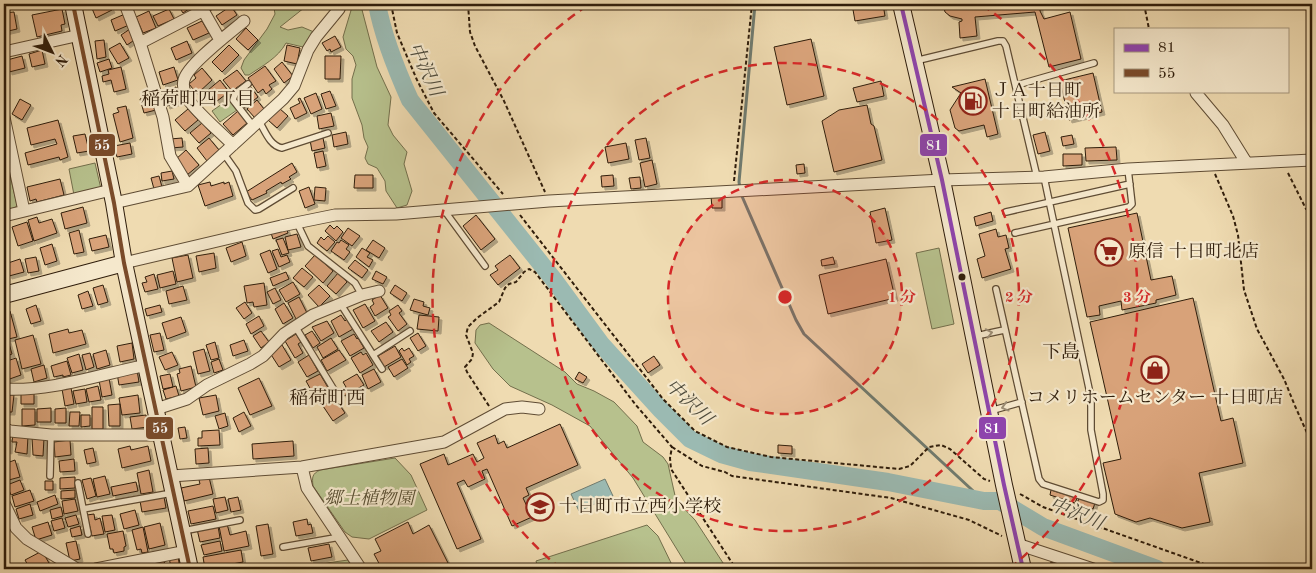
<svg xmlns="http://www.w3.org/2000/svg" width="1316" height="573" font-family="'Old Standard TT','Noto Serif JP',serif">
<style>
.green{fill:#b7c18d;stroke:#736f4c}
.water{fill:#9bbab2;stroke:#707b6f}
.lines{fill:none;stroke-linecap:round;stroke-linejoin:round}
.stream{stroke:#707b6f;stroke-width:3}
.river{stroke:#9bbab2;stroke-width:18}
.building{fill:#d8a279;stroke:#2f1d0b;filter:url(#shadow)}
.lane-casing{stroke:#5f4c34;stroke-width:8}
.street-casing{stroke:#5f4c34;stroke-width:13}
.secondary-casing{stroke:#2f1d0b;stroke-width:18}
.path{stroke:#2f1d0b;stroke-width:2;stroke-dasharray:4 2.5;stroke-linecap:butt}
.lane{stroke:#f5e8cc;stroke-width:5.5}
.street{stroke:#f5e8cc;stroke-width:11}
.secondary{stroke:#f5e8cc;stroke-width:16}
.bus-1-casing{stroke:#f5e8cc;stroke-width:8}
.bus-2-casing{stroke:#f5e8cc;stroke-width:8}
.bus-1{stroke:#8e44ad;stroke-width:4}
.bus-2{stroke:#7a4b2a;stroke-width:4}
.oneway{stroke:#9c8d75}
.ring{fill:none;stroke:#d62828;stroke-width:2.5;stroke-dasharray:9 6}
.bus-dot{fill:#2f1d0b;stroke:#f5e8cc;stroke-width:2}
.labels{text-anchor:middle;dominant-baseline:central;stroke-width:4.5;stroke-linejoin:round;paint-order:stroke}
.poi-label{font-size:18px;fill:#2f1d0b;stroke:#f5e8cc;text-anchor:start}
.park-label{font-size:18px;font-style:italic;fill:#584e32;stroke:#f5e8cc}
.water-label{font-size:19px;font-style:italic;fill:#4f4c3d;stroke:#f5e8cc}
.neighbourhood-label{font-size:19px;fill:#2f1d0b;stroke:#f5e8cc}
.centre{fill:#d62828;stroke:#f5e8cc;stroke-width:2.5}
.ring-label{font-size:15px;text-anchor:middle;font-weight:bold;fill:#d62828;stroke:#f5e8cc;stroke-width:4.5;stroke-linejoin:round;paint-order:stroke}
.line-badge{stroke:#f5e8cc;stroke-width:2}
.badge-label{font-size:14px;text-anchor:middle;font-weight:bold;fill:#fff}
</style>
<defs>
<filter id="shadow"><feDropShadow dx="3" dy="3" stdDeviation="0" flood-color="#0004"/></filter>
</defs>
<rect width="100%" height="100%" fill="#efdbb1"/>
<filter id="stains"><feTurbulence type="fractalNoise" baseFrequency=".004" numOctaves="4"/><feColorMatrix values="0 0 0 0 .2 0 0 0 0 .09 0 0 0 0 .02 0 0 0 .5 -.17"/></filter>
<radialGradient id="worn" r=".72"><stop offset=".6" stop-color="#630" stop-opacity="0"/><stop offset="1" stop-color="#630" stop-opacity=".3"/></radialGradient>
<!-- green -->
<path class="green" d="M277 4H309L280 27 288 30 302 27 314 32 303 47 286 43C278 58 262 66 249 75H245L241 68 244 60 267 29 275 14 274 8Z
M361 6 377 67 391 97 388 125 393 135 407 152 404 164 412 191 407 205 397 208 386 191 385 181 377 168 368 164 365 158 368 147 364 138 362 125 352 98V79L356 65 353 56 346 49 343 37 352 7Z
M229 99 237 110 220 122 212 111Z
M4 150 17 205 12 213 4 215Z
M95 163 101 189 74 195 69 169Z
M939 248 954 324 932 329 916 253Z
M489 323 565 372 577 384 594 391 614 402 637 426 643 442 663 457 668 464 676 500 695 520 727 569H689L633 478 590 426 552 405 510 386 493 369 475 343 476 330 480 325Z
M395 458 411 475 427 510 369 539 352 537 345 532 313 486C312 477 312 474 320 470Z
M647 525 658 536 674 569H538L536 561Z
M348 560 354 569H284Z"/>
<!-- water -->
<path class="water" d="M605 479 613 496 579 511 571 494Z"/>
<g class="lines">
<!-- stream -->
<path class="stream" d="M740 188 739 182 755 4
M741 194 796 320 804 334 984 501"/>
<!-- river -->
<path class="river" d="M377 4C383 37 396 69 410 100L554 280 601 344 661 410 690 439 721 454 750 462 888 482 984 501H1000L1043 527 1157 569"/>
</g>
<!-- building -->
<path class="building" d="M95 4H109L112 10 96 18 91 6Z
M177 4H191L193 6 183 13Z
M852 4H883L885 16 855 21Z
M943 4H1040V11L1044 19 1070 12 1081 59 1049 67 1035 12 975 17 977 36 960 38 959 22 962 21V19L950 16 945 12Z
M231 6 237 15 222 25 216 16Z
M62 9 65 24 61 25 62 31 37 37 32 15Z
M169 9 174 19 158 26 153 16Z
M149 11 156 28 143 33 136 17Z
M14 12 17 29 4 32V13Z
M125 14 129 25 115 31 111 20Z
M202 21 209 33 193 40 187 28Z
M246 28 258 40 248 50 236 39Z
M130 29 136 39 127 45 121 35Z
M335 36 341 47 331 52 330 49 327 51 322 43Z
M811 39 824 96 787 105 774 47Z
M104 40 106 57 97 59 95 41Z
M187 41 192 53 176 60 171 48Z
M120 43 129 58 118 64 109 49Z
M229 45 239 55 222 72 212 62Z
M287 45 300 48 297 64 284 61Z
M42 50 45 64 32 67 29 54Z
M22 56 25 68 9 72 7 60Z
M325 56H341L340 79H325Z
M109 59 112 68 100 72 97 63Z
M282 62 293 76 284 83 274 69Z
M265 66 276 81 269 85 272 89 266 94 263 89 258 93 248 78Z
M121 67 126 89 114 92 111 80 103 82 102 76 109 74 108 70Z
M174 67 178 80 163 85 159 72Z
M202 68 212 80 197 94 189 84 196 78 194 75Z
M237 70 246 81 232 91 223 80Z
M1093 73 1102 112 1069 120 1060 81Z
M985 79 998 134 987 137 984 125 959 131 955 128 950 110 961 93 952 87Z
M220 80 229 92 217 101 208 90Z
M881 81 884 96 857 102 853 88Z
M176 87 181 101 167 106 162 92Z
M251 87 258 97 244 108 236 98Z
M330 91 336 106 326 109 321 94Z
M316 93 322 109 311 114 304 98Z
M152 96 156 110 144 113 140 99Z
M300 98 307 113 295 119 290 108 300 103 298 99Z
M20 99 31 105 22 120 12 114Z
M257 100 264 109 255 118 247 109Z
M867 105 871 124 874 126 882 160 834 172 822 121 839 110Z
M126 106 133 138 120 142 113 114 119 112 117 108Z
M279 108 288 116 277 128 268 120Z
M188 109 198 120 185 131 175 120Z
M238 111 247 123 233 135 223 124Z
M331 113 334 126 319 129 317 116Z
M58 120 68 157 60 160 59 157 28 165 25 153 57 144 55 139 31 145 27 128Z
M202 123 211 133 199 143 190 133Z
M346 132 348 144 334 147 332 135Z
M1045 132 1050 151 1038 154 1033 135Z
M85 134 89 151 77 153 73 136Z
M1072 135 1074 144 1063 146 1061 137Z
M182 138 183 147 171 148 170 139Z
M209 138 219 150 207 161 197 148Z
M323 138 325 148 312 151 310 140Z
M646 138 650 158 639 160 635 140Z
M130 143 132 154 117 157 114 146Z
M626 143 629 159 608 163 605 147Z
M1116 147 1117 160 1086 161 1085 148Z
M186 150 199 165 187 175 175 160Z
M323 151 326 166 317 168 314 153Z
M1063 154H1082V165L1063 166Z
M652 160 657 184 645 187 640 163Z
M292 163 297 172 289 177 291 179 282 184 281 182 266 191 267 193 252 200 246 192Z
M804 164 805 173 797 174 796 165Z
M172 171 174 179 162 181 161 173Z
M355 175H373V188H354Z
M613 175 614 186 602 187 601 176Z
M159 176 162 187 154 189 151 178Z
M640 177 641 188 631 189 629 178Z
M60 179 64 195 37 202 36 199 30 201 27 187Z
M210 182 211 186 224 182V184L229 182 233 196 205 206 198 185Z
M309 187 315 204 305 208 299 191Z
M315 187 326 188 325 201 314 200Z
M722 195V208H712L711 196Z
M83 207 87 223 65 229 61 213Z
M885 208 892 240 876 243 870 212Z
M991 212 993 221 976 226 974 217Z
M1137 213 1151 280 1172 276 1176 295 1156 300V303L1122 310 1121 301 1099 306 1100 315 1087 317 1068 228Z
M476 215 495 239 481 250 463 226Z
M37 217 39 223 52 219 57 233 34 241 28 220Z
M27 222 33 241 18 246 12 227Z
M330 225 334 229 337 226 343 232 336 241 325 231Z
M286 227 288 233 273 239 271 233Z
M348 228 360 236 352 246 341 238Z
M996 229 998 237 1006 235 1009 248 1005 249 1011 269 982 278 977 259 985 256 979 234Z
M79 230 84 252 74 254 69 233Z
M297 234 301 247 288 250 285 237Z
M106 235 109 247 92 251 89 239Z
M328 236 335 242 327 251 317 243 321 237 324 240Z
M283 238 289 253 282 255 276 240Z
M341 240 349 245 346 249 350 252 344 260 331 251 337 242 339 243Z
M373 240 385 248 379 258 366 250Z
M242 242 246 256 231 262 226 248Z
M52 244 57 261 45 265 40 248Z
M362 248 370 253 367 257 373 260 369 267 356 257Z
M278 249 281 257 287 255 290 262 279 267 272 251Z
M270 250 277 269 268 273 260 254Z
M214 253 216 268 199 272 196 256Z
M188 255 193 278 177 282 172 258Z
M315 255 333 271 323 283 305 266Z
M510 255 520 268 498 285 490 275 498 270 495 266Z
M36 257 39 271 28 273 25 259Z
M833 257 835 264 822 266 821 260Z
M20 259 24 272 9 276 5 264Z
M886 259 895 298 828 314 819 275Z
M355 260 368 270 362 278 348 268Z
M302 268 313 277 304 287 293 278Z
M173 271 176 284 160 288 157 275Z
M376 271 387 277 383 284 372 279Z
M286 272 289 279 273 286 270 278Z
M338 273 347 282 336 294 327 286Z
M154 274 158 289 145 292 142 283 147 282 145 277Z
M293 282 300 294 286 302 279 290Z
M264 283 267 305 254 307 253 302 247 303 244 286Z
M103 285 108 302 98 305 93 288Z
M319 285 330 296 319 307 308 295Z
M395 285 407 293 402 301 390 293Z
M183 286 187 300 169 304 166 291Z
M275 288 281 300 273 304 267 292Z
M88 291 93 306 82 309 78 295Z
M380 295 388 308 375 316 370 307 374 304 372 300Z
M299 297 308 315 297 321 288 303Z
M1193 298 1221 421 1233 418 1243 463 1199 473 1210 522 1182 528 1150 518 1136 522 1115 514 1103 463 1121 459 1090 322Z
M414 299 424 302 423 306 430 308 428 315 410 310Z
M245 302 252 313 244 319 236 308Z
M284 303 293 318 283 324 275 309Z
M365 304 375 321 363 328 353 310Z
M36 305 41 321 31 324 26 309Z
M160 305 162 312 147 316 145 309Z
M398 305 402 311 399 313 407 324 398 331 388 317 391 315 389 311Z
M10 311 17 337 4 340V313Z
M341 315 345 321 347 319 353 329 339 337 331 321Z
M419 315 439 317 438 331 417 329Z
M259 316 264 326 251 334 246 324Z
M181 317 186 332 167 339 162 323Z
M327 321 334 333 321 341 312 327Z
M386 322 393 332 379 342 371 331Z
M68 329 69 333 82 330 86 344 53 353 49 334Z
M261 331 269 342 261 348 253 336Z
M312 331 320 343 313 348 305 335Z
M160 333 164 350 154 352 150 335Z
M418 333 426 346 418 351 410 338Z
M296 334 301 342 298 344 303 353 295 358 285 341Z
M354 334 357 339 358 338 364 348 350 356 341 341Z
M33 335 41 364 22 369 15 340Z
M331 338 338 349 323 358 317 347Z
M8 340 12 354 4 357V341Z
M244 340 248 351 233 356 230 345Z
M215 342 219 358 211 360 206 345Z
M132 343 134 359 120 362 117 346Z
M282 345 291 360 279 367 270 353Z
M395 346 401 357 384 367 378 356Z
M402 348 404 351 409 348 414 356 409 359 411 362 407 365 399 351Z
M204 349 210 371 198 374 193 352Z
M106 350 110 365 97 369 93 354Z
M339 350 346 360 327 371 321 360Z
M172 352 178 365 165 370 159 357Z
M361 352 363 355 366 353 373 365 360 373 351 358Z
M90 353 94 367 86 370 82 355Z
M79 354 83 370 72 373 67 358Z
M309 355 318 371 307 377 298 362Z
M654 356 660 365 648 373 642 364Z
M16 358 21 375 4 381V362Z
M219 359 223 370 214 373 211 362Z
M402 359 408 368 394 377 388 367Z
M67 361 71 375 63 377V375L54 377 51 366Z
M44 365 47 378 34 382 31 369Z
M191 366 196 387 181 391 177 374 180 373 179 369Z
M374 369 381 382 368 389 362 375Z
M137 370 139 382 119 385 117 373Z
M579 372 587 377 583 383 575 379Z
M170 374 173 387 163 389 160 376Z
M320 374 330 391 316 399 306 381Z
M357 374 364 385 344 396 341 390 346 387 343 382Z
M109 378 112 395 102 397 99 380Z
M259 378 272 406 250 415 238 388Z
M98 386 101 400 89 402 86 389Z
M176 386 179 396 166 399 163 390Z
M71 388 74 404 65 406 62 389Z
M85 389 87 402 76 404 73 391Z
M21 393H34V404H21Z
M4 395H14L12 412H4Z
M138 395 140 413 122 415 119 398Z
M216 395 219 411 203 415 199 398Z
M335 398 345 413 333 421 323 406Z
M120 404V426H109L108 405Z
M92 407H103V429H92Z
M51 408V422H37V409Z
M66 408V423H55V409Z
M22 409H35V425L22 426Z
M70 412H80L79 426H69Z
M244 412 251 426 239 432 233 418Z
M225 413 228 426 219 429 215 416Z
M81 415H90V426L81 427Z
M146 415 148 427 132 429 130 417Z
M560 424 578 465 526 488 529 495 523 498 532 517 512 526 487 469 482 471 485 479 468 487 464 480 457 483 481 539 457 549 420 464 444 454 448 465 473 454 477 462 484 458 477 443 495 435 498 444 504 441 507 448Z
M185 427 187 438 180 439 178 428Z
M219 430 220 445 198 446V438H202V431Z
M13 434 28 436 27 454 15 452 17 442H12Z
M4 437H10L9 451 4 450Z
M32 437 44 438 43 456 33 455Z
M70 440 71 455 55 457 54 442Z
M293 441 294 456 253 459 252 444Z
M778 445 792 446V454L778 453Z
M130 446 131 450 148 446 151 461 122 468 118 449Z
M93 448 96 462 87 464 84 450Z
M208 448 209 463 196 464 195 449Z
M74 459 75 471 60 472 59 461Z
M15 460 20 477 5 481 4 477V464Z
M149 470 153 492 141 494 137 473Z
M105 476 110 494 97 497 93 479Z
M75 477V488L60 489V478Z
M209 477 213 494 184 501 181 488 200 484 199 480Z
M91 478 96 496 87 499 82 480Z
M20 480 24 490 11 495 7 485Z
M45 481H53V490H45Z
M136 482 138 491 113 496 111 487Z
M30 490 34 501 15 507 12 496Z
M75 490V498L61 499V491Z
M1051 490 1077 498 1075 503 1050 495Z
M55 495 58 504 40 511 37 502Z
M164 497 166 508 142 512 140 501Z
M225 497 228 510 216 513 213 499Z
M238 497 241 510 231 512 228 499Z
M1079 498 1095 503 1093 509 1077 504Z
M75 499 78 511 64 514 62 501Z
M30 504 33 515 19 519 16 509Z
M213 506 216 519 191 524 188 511Z
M61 507 63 516 52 519 50 510Z
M135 510 139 525 124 529 120 514Z
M94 514 95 520 100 518 104 534 92 536 87 515Z
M76 515 79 524 68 527 65 518Z
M112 515 115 530 105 532 102 516Z
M62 518 65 528 54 531 51 521Z
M307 519 308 525 311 524 313 533 296 536 293 522Z
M48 522 52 535 36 540 32 527Z
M408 522 413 534 429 525 451 569H382L374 554 381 551 375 539Z
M160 523 165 545 149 549 144 527Z
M227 524 230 535 246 531 249 546 224 551 219 526Z
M268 524 273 554 261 556 256 526Z
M80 526 82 535 72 537 70 529Z
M218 526 220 538 200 542 197 529Z
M143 527 148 552 142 553 141 549 137 550 132 530Z
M123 531 126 546 124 547V551L114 553 113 549H110L107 534Z
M76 541 80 559 70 561 66 543Z
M220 541 222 551 204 555 201 545Z
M329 544 332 557 311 561 308 548Z
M241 550 243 562 205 569 203 557Z
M42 551 49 563 36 569H30L25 560Z
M178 556 180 569H154L153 563 164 561 166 569 171 568 169 557Z
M1051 562 1070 569H1049Z"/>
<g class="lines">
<!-- lane casing -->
<g class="lane-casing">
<path id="lane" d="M202 11 215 4
M915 61 998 41H1003L1006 46 1037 177
M248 84 235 94 233 100 254 127
M1017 85 1094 63
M259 121C265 131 270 146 282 148L328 133
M224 154 236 171 248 203 255 210 259 209 293 188
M444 210 485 266
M1006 212 1130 184
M297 223 308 246 355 283 362 295
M1015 233 1129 207 1132 204 1128 169
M996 289 1039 479 1043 484 1099 502 1103 500V494L1091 430V398L1044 177
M340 303 382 369
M295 326 339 398
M976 336 1004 330
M373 355 410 331
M990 411 1022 402
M50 476 51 435
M78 483 88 534
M83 509 172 493
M183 531 240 520
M283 547 340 537"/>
</g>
<!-- street casing -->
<g class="street-casing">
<path id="street" d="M125 4 140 43 163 117 170 156 188 186
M200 5 220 40
M140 43 202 11
M4 52 80 35
M1196 93 1223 125 1246 162
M4 117 24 211
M233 145C219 131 202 117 190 102 186 96 182 87 184 80 187 65 231 32 244 21
M114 203 188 186 283 99 294 86 308 50 316 37 339 9 341 4
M4 216 111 190
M124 263 281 226 335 215 396 214 549 201 942 180 1044 177 1128 169 1312 160
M4 389C49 392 102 374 147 365
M156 409 187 399 207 385 250 364 263 356 284 334 313 315 362 295 379 291
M4 428 10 431 51 435H162
M302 467 307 488 361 569
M171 476 302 467 444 442 505 409 522 407 539 409
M4 503 16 528 27 539 77 569
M1017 544 1093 569
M96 569 187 551"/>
</g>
<!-- secondary casing -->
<g class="secondary-casing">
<path id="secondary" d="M73 4 114 203 124 263 190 569
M901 4 942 180 1004 485 1023 569
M4 295 124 263"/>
</g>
<!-- path -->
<path class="path" d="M391 4 397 33 417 80 434 113 503 194
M468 4 470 32 475 46 504 101 545 192
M1144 4 1149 29
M1288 173 1306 209 1312 213
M1215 174 1233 216 1238 235 1244 290 1257 329 1284 379 1295 406 1312 444
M734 181 752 4
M520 215 663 399 695 431 727 447 771 457 899 469 910 466 929 447 941 445 950 449 984 479 990 481
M489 406 467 372 465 367 472 359 473 353 466 335 468 327 477 318 499 302 505 288 509 284 516 282 524 272 529 269 535 272 635 404 672 447 670 458 671 469 736 569
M672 447 702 466 725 472 732 476 891 498 969 520 1002 536
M1020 494 1043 507 1218 569"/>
<!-- lane -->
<use href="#lane" class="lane"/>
<!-- street -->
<use href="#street" class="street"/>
<!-- secondary -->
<use href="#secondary" class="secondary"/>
<!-- bus-1 casing -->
<g class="bus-1-casing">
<path id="bus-1" d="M901 4 942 180 1004 485 1023 569"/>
</g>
<!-- bus-2 casing -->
<g class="bus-2-casing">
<path id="bus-2" d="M73 4 114 203 124 263 190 569"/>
</g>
<!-- bus-1 -->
<use href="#bus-1" class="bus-1"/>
<!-- bus-2 -->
<use href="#bus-2" class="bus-2"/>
</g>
<!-- one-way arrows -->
<defs><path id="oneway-chevron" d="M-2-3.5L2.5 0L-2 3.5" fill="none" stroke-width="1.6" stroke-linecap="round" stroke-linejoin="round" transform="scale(1.25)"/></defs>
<g class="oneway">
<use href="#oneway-chevron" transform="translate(989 333) rotate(-12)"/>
<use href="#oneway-chevron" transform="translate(1005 407) rotate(165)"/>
</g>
<!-- distance rings -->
<circle cx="785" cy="297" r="117" fill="#d62828" fill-opacity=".12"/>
<g class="ring">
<circle cx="785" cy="297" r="117"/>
<circle cx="785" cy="297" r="234"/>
<path d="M561 569A352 352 0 0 1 588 5M982 5A352 352 0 0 1 1009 569"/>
</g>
<!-- icons -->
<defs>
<g id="fuel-ring" transform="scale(1.4375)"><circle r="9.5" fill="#f5e8cc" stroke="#8f2418" stroke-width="1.5"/><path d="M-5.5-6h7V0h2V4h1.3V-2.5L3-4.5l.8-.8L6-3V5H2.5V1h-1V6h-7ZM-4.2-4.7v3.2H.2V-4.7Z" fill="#8f2418"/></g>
<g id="supermarket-ring" transform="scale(1.4375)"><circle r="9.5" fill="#f5e8cc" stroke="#8f2418" stroke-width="1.5"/><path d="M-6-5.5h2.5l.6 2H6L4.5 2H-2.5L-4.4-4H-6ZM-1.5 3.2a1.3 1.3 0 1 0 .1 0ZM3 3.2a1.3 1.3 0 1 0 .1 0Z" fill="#8f2418"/></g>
<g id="shop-ring" transform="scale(1.4375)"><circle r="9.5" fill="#f5e8cc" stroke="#8f2418" stroke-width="1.5"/><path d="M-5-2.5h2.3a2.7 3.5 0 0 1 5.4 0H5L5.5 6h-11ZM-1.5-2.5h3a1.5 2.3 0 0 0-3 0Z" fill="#8f2418"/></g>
<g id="school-ring" transform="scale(1.4375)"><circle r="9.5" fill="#f5e8cc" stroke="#8f2418" stroke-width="1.5"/><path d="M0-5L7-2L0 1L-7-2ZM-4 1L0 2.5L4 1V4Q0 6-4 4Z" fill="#8f2418"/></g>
</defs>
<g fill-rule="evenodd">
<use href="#fuel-ring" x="973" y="101"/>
<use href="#supermarket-ring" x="1109" y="252"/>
<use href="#shop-ring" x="1155" y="370"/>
<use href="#school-ring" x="540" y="507"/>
</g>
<!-- markers -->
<circle class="bus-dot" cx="962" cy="277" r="4.5"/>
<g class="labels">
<!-- poi labels -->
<g class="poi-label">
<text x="992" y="91">ＪＡ十日町<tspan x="992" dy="21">十日町給油所</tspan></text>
<text x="1128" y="252">原信 十日町北店</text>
<text x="1155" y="398" text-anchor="middle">コメリホームセンター 十日町店</text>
<text x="559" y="507">十日町市立西小学校</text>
</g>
<!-- park labels -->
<g class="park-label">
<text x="369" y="499">郷土植物園</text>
</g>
<!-- water labels -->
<g class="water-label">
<text transform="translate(424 70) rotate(65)">中沢川</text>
<text transform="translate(688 403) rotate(44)">中沢川</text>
<text transform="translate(1076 515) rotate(22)">中沢川</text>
</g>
<!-- neighbourhood labels -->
<g class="neighbourhood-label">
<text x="198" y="100">稲荷町四丁目</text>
<text x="1061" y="353">下島</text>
<text x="327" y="399">稲荷町西</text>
</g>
</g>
<circle cx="785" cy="297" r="8" class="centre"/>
<g class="ring-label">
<text x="902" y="302">1 分</text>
<text x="1019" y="302">2 分</text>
<text x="1137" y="302">3 分</text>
</g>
<g class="line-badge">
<rect x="919" y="133" width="29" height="24" rx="5" fill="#8e44ad"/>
<rect x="88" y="133" width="28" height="24" rx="5" fill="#7a4b2a"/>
<rect x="978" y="416" width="29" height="24" rx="5" fill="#8e44ad"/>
<rect x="145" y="416" width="29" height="24" rx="5" fill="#7a4b2a"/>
</g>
<g class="badge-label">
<text x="934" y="150">81</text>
<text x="102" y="150">55</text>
<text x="992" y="433">81</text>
<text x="160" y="433">55</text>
</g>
<!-- margin -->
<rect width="1316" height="573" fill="none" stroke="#efdbb1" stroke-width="20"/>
<rect x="5" y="5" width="1306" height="563" fill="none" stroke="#2f1d0b" stroke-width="2.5"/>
<rect x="10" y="10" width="1296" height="553" fill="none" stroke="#2f1d0b"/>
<!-- legend -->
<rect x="1114" y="28" width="175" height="65" fill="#f5e8cc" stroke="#a6977f"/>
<rect x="1124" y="44" width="25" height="8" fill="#8e44ad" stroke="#a6977f"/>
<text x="1158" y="52" font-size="15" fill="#2f1d0b">81</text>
<rect x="1124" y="69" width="25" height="8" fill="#7a4b2a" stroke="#a6977f"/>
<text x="1158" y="78" font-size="15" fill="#2f1d0b">55</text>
<!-- north arrow -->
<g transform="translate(52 52) rotate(132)" stroke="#f5e8cc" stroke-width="4" paint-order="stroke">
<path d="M0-4L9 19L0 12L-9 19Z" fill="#2f1d0b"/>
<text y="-8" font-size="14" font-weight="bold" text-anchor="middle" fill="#2f1d0b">N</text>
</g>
<rect width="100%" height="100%" filter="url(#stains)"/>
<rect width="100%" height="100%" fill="url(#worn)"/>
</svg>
